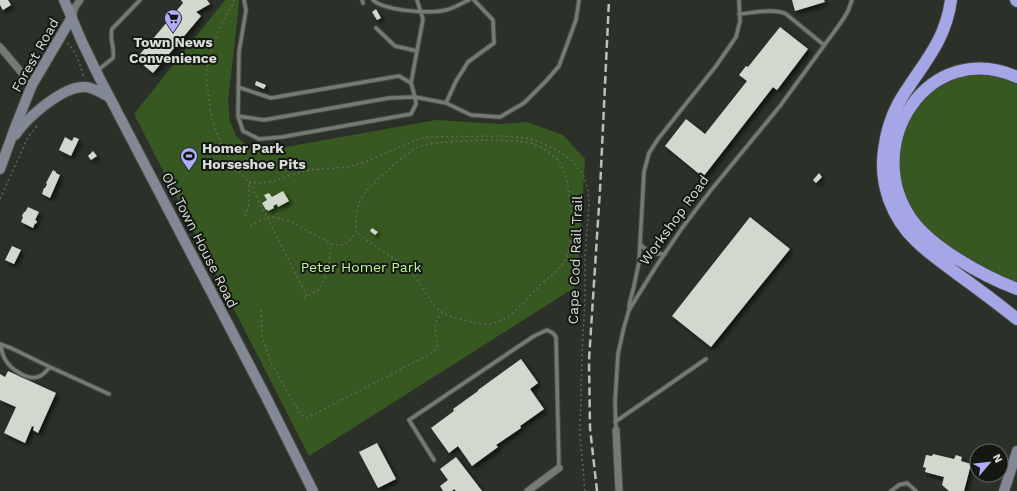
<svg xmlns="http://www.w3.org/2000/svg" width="1017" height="491" font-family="'Work Sans',sans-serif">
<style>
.green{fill:#375921}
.building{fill:#d1d8ce;filter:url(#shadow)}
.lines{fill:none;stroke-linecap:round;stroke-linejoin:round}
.service-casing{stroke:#464b44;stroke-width:5.5}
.minor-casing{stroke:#464b44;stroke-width:9}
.secondary-casing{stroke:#464b44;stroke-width:12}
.motorway-casing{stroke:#464b44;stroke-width:14}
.path{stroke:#636760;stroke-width:1.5;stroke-dasharray:2 3;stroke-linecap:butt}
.service{stroke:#757b72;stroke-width:3.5}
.minor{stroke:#757b72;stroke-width:7}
.secondary{stroke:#838895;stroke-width:10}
.motorway{stroke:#a5a6e6;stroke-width:12}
.rail{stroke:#bcc0ba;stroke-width:2.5;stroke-dasharray:8 4;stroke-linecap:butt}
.labels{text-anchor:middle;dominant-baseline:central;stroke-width:4;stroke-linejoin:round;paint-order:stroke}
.poi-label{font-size:14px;font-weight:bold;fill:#d9ddd7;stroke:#151713}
.street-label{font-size:14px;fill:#d9ddd7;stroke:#151713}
.park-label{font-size:14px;fill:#b9f895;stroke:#151713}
</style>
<defs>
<filter id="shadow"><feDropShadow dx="3" dy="3" stdDeviation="2" flood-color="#0009"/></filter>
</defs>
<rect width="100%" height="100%" fill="#2b3028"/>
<!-- green -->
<path class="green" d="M225 0H239L238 13 228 101 230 122 236 136 247 146 264 151 436 120 500 124 527 122 563 135 585 159 577 286 309 456 134 114Z
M991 74 1017 83V284L1008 281 949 248 923 226 907 203 900 182 898 160 902 137 910 116 925 97 946 82 967 75Z"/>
<!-- building -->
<path class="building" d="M0 0H8L11 5 3 10 0 5Z
M181 0H207L210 4 196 12 201 16 153 73 136 59 183 3Z
M792 0H824L825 2 795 11Z
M376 9 381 18 377 20 372 12Z
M780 27 808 49 777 90 773 87 703 177 665 146 686 119 705 134 747 81 739 75 746 66 748 67Z
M256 81 266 85 264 89 255 85Z
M65 137 72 141 74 137 79 139 71 156 59 150Z
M93 151 97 156 91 160 88 156Z
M53 170 56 172V173L60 175 50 198 42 194 44 188H45L47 184 46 183Z
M819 173 822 177 816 183 813 180Z
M283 191 289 201 278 207 277 204 273 206 274 208 268 211 267 209 266 210 262 203 267 200 264 195 269 193 272 197Z
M28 207 39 212 35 220 37 221 36 224 35 223 33 228 21 222 23 217 22 216 24 212H25Z
M750 217 790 249 711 347 672 316Z
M372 228 378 232 375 235 370 231Z
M12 246 21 250 14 264 5 260Z
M521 359 538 383 530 389 544 409 520 426 521 428 496 445 498 447 472 466 458 446 449 453 431 428 454 411 453 409 478 391V390Z
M8 371 56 393 38 433 33 430 34 427 32 426 25 443 4 433 16 407 0 400V374L5 377Z
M377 443 396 479 378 488 359 452Z
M933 454 954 459 956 455 962 457 961 461 971 464 964 491H949L942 485 944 477 925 472 926 468 923 467 926 455 932 456Z
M456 457 482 491H456L454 489 452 491H443L440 486 448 480 440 469Z"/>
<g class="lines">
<!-- service casing -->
<g class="service-casing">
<path id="service" d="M362 0 363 3
M373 0C385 11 430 14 446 10 454 8 462 3 469 0
M739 14C752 13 774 8 786 14L824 45
M376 28 395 46 417 51
M97 71 113 58C115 47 109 39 112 29L140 0
M411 83 423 19 417 0
M238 87 271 98 399 76 411 83 415 97 416 104 411 114 282 137 259 139 243 131 238 116 239 52 246 10 244 0
M446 103 456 81 468 62 494 43 493 20 474 0
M238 116 264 120 389 98 415 97 446 103 471 115 500 117 524 103 546 81 559 66 576 20 579 0
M640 244C651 255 650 254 665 254
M629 307 630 301 634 286 639 262 644 172 649 153 658 139 716 66 736 37 740 21 739 0
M0 344 11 348 50 367C47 370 44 374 40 376 29 382 10 369 5 359 2 355 2 349 0 344
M50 367 109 394
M615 422 706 359
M616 430 615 402 618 354 624 327 629 310 655 268 682 228 711 190 780 106 842 21 848 11 852 0
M434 460 409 420 534 336 547 330 553 333 556 337 559 468
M891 491 899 485 907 483 916 491"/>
</g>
<!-- minor casing -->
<g class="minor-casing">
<path id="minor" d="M72 17 75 7 80 0
M0 47 32 85
M616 430 619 491
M528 491 559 468"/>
</g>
<!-- secondary casing -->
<g class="secondary-casing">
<path id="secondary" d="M64 0 82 42 99 77 265 395 313 491
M15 135C27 118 63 85 86 87 94 88 102 93 109 97
M0 169 16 125 32 85 72 17
M1004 491 1017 451"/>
</g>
<!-- motorway casing -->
<g class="motorway-casing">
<path id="motorway" d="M951 0C945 45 919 67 898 104 890 119 886 134 884 150 879 184 892 218 916 241 928 253 943 263 956 273 977 288 997 303 1017 319
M1016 0 1017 1
M1017 77C929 38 861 143 910 217 930 247 983 276 1017 289"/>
</g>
<!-- path -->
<path class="path" d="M234 0 233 4 224 19 215 39 209 56 206 74 211 116 221 145 234 166 249 182 307 296
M67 43C77 52 80 65 84 78
M249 182 263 183 275 181 297 173 310 170 348 167 365 162 416 140 426 137 503 136 527 138 540 142 562 153 572 161 584 176 588 191 589 204 585 256V299L582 354 580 435 585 491
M0 199 28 137 37 126
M245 216 249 204V184
M250 226 270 216 292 222 331 244C341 247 348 245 353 236 354 234 356 232 356 230 356 227 356 223 356 220 356 216 357 211 358 207 360 199 366 190 372 185 383 174 394 164 407 154 410 152 414 149 418 147 431 140 516 138 530 143 541 146 553 154 560 163 572 182 576 241 565 261 561 269 546 279 539 286 524 301 508 326 483 324 480 324 477 323 473 322 465 320 456 319 448 315 432 309 427 293 418 281 403 260 383 253 364 238 361 236 359 233 356 231
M304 298 318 290 328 273 331 244
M261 310 262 336 271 363 296 407 303 416 307 418 432 353 437 347C438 332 429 326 442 313"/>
<!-- service -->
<use href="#service" class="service"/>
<!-- minor -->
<use href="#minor" class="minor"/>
<!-- secondary -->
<use href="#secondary" class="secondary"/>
<!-- motorway -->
<use href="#motorway" class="motorway"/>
<!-- rail -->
<path class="rail" d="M597 491 590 428 589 360 600 190 609 0"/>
</g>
<!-- icons -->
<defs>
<g id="supermarket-pin" transform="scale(0.9)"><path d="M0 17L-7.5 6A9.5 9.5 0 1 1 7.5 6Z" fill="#aeaefa" stroke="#151713"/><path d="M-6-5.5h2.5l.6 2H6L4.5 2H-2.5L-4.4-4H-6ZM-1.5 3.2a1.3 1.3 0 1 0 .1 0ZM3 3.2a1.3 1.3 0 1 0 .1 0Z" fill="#111"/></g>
<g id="stadium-pin" transform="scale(0.9)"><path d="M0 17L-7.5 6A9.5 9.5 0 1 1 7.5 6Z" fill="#aeaefa" stroke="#151713"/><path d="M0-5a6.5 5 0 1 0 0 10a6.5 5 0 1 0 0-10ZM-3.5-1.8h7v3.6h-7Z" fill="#111"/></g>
</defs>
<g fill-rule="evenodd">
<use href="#supermarket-pin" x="173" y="18"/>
<use href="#stadium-pin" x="189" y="156"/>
</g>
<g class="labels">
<!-- poi labels -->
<g class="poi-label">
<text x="173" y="42">Town News<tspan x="173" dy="16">Convenience</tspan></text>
<text x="202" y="148" text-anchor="start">Homer Park<tspan x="202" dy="16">Horseshoe Pits</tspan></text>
</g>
<!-- street labels -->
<g class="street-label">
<text transform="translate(35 55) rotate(-61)">Forest Road</text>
<text transform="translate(674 220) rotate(-54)">Workshop Road</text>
<text transform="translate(200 240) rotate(63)">Old Town House Road</text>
<text transform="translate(575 260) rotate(-88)">Cape Cod Rail Trail</text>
</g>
<!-- park labels -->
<g class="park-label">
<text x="361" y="267">Peter Homer Park</text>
</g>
</g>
<!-- north arrow -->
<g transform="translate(989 463) rotate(62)"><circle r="19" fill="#151713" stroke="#636661"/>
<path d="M0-3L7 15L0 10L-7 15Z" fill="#aeaefa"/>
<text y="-6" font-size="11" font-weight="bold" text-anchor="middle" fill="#d9ddd7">N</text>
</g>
</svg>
